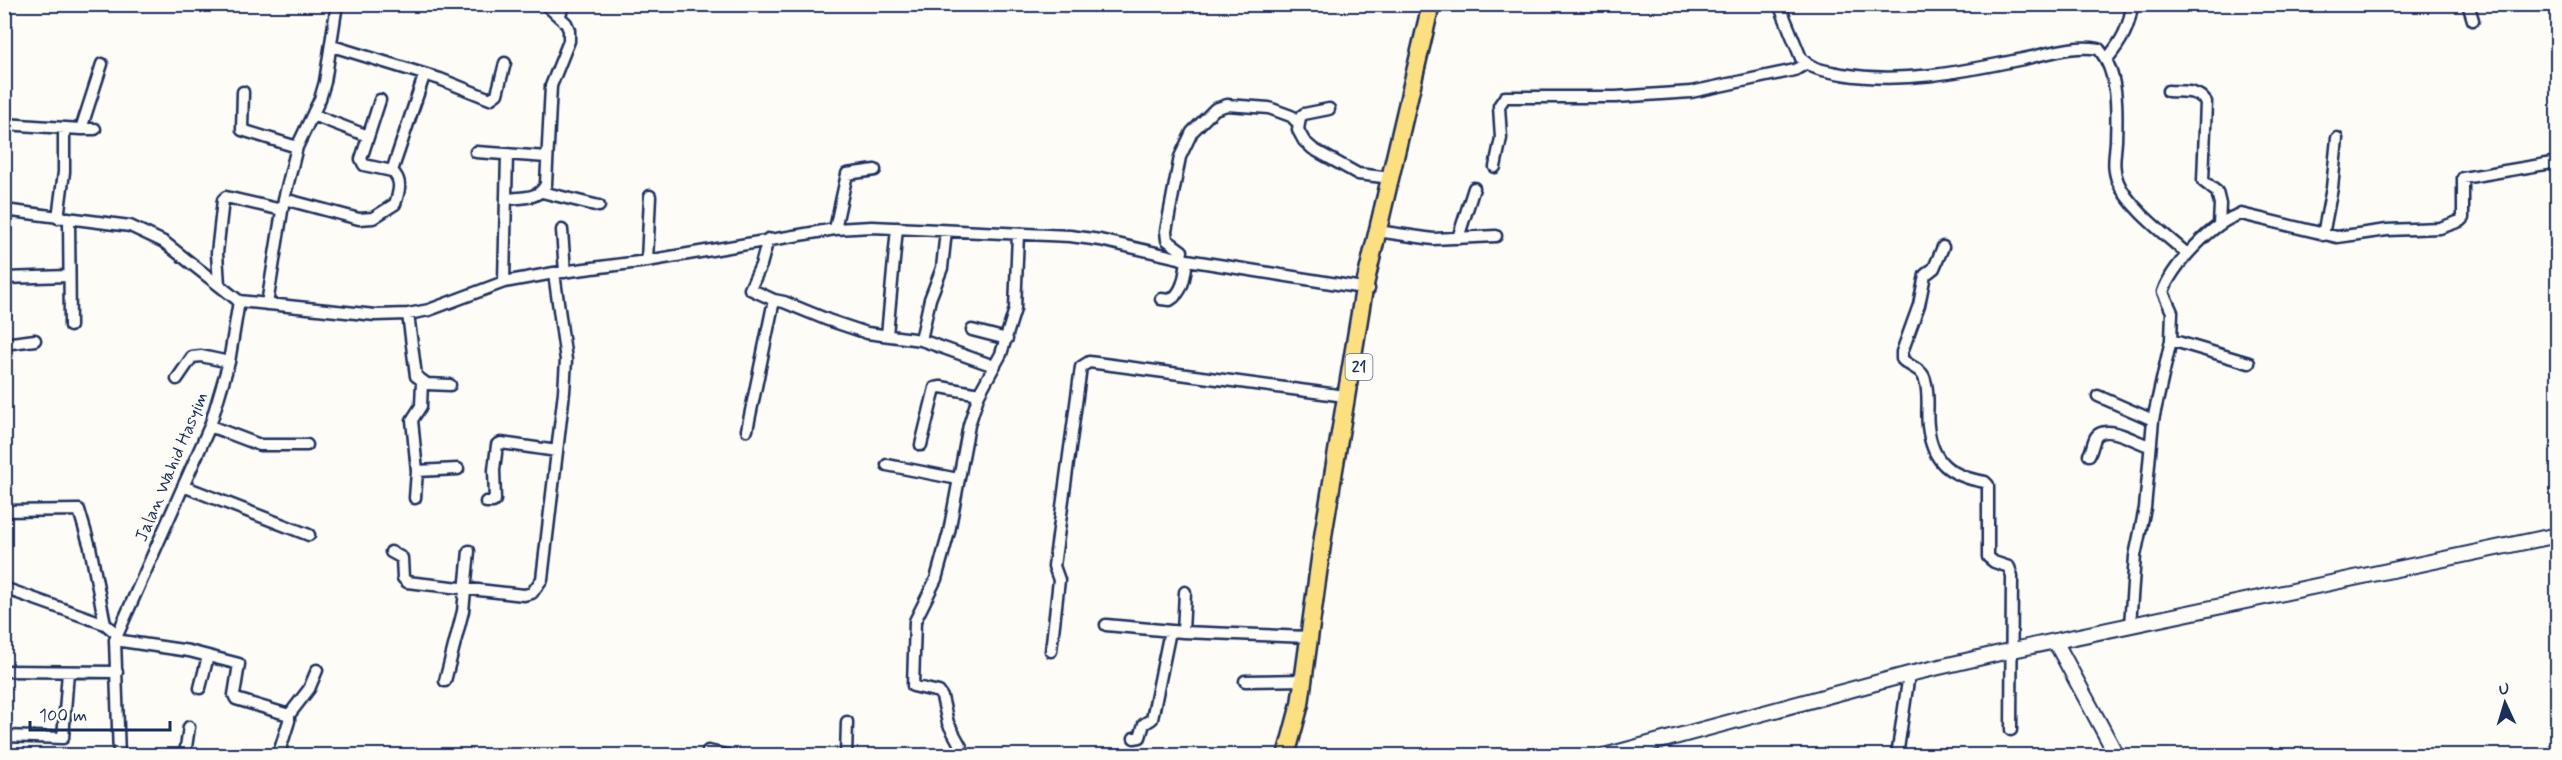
<svg xmlns="http://www.w3.org/2000/svg" width="2562" height="760" font-family="Mynerve,sans-serif">
<style>
.lines{fill:none;stroke-linecap:round;stroke-linejoin:round}
.minor-casing{stroke:#1b2f5e;stroke-width:15}
.secondary-casing{stroke:#1b2f5e;stroke-width:18}
.trunk-casing{stroke:#1b2f5e;stroke-width:21}
.minor{stroke:#fdfcf7;stroke-width:10}
.secondary{stroke:#fdfcf7;stroke-width:14}
.trunk{stroke:#fce080;stroke-width:16}
.labels{text-anchor:middle;dominant-baseline:central;stroke-width:6;stroke-linejoin:round;paint-order:stroke}
.shield{fill:#fdfcf7;stroke:#5f6c8c;stroke-width:1.5}
.shield-label{font-size:16px;font-weight:bold;fill:#1b2f5e}
.street-label{font-size:18px;fill:#1b2f5e;stroke:#fdfcf7}
</style>
<rect width="100%" height="100%" fill="#fdfcf7"/>
<filter id="ink" filterUnits="userSpaceOnUse"><feTurbulence type="fractalNoise" baseFrequency=".0167" numOctaves="2"/><feDisplacementMap in="SourceGraphic" scale="12" xChannelSelector="R" yChannelSelector="G"/><feConvolveMatrix kernelMatrix="1 2 1 2 8 2 1 2 1" color-interpolation-filters="sRGB"/></filter>
<g filter="url(#ink)">
<g class="lines">
<!-- minor casing -->
<g class="minor-casing">
<path id="minor" d="M1779 4 1801 58C1811 70 1827 71 1842 74 1900 84 1961 72 2018 60 2045 55 2072 44 2099 49 2119 74 2117 111 2116 141 2115 156 2112 168 2118 182 2128 207 2167 236 2187 254
M2468 4 2473 20
M559 17 564 4
M332 46 440 79 490 99 497 94 505 63
M2107 59C2121 42 2130 27 2132 4
M2168 91C2182 92 2197 89 2206 102L2203 181 2217 192 2220 204 2219 225
M243 92 242 130 297 147
M1329 109 1304 114 1300 117 1298 130 1304 141 1313 149 1358 174 1391 178
M313 115 368 136
M4 124 81 129 102 64
M81 129H95
M476 152 547 157
M1495 167 1501 138 1499 106 1505 97H1616L1691 92 1795 70 1805 64
M392 171 424 76
M542 192 599 206
M284 199 359 219 373 218 395 204C399 192 403 181 392 171L364 165 361 159 380 100
M506 199C522 197 539 200 546 184L551 86 569 41V30L566 23 545 4
M4 210 130 226 164 242 239 301 229 362 210 426 115 640 119 756
M58 218 64 172V130
M69 218 70 326
M835 229 847 174 875 170
M562 230 565 272
M1384 232 1433 239 1496 236
M2323 235 2332 188 2337 138
M1458 238 1474 188
M768 239 761 265 750 289 774 300
M1943 247 1934 268 1925 275 1919 305 1902 352V359C1909 367 1922 368 1925 380 1930 395 1926 411 1928 426 1932 463 1950 476 1985 482L1988 485V557L1994 562 2009 567 2012 576 2011 730
M1181 259 1182 251 1167 240 1166 231 1180 157 1192 132 1215 109 1227 105 1269 108 1291 116 1298 123
M647 261 650 196
M4 278 68 276
M504 282 507 154
M219 285 217 253 223 200 226 197 282 210
M1161 299 1170 300C1184 292 1185 274 1187 260
M239 301 375 315 408 314 429 310 504 282 554 273 647 261 835 229 872 227 1070 236 1100 240 1187 260 1369 289
M267 304 284 199 297 147 320 99 325 82 337 4
M408 314 416 376 427 384 450 385
M972 330 1007 339
M887 335 897 228
M921 340 930 299 942 268 946 231
M2171 340 2249 363
M4 344 35 340
M177 379 192 357 201 356 229 362
M2098 396 2153 420
M210 426 260 445H307
M747 430 774 300 784 302 828 320 867 333 921 340 994 366
M921 445 935 388 941 387 979 394
M2089 455C2093 449 2093 437 2099 434 2112 426 2137 443 2150 446
M887 465 958 479
M417 471 458 469
M183 486 309 535
M415 498 417 471 412 420 421 406 422 382
M486 502H493L495 500 494 470 497 445 501 443 557 451
M4 511 79 510 90 547 105 624
M391 552 402 558 403 578 407 582 524 595 532 593 542 579 564 392 566 360 554 273
M4 588 105 624 117 634
M1106 625 1183 632 1308 637
M2130 625 2135 556 2145 508 2153 420 2171 340 2172 312 2163 292C2172 266 2214 221 2241 214L2337 237 2387 230 2440 228 2460 221 2463 218V178L2558 162
M1183 632 1185 592
M115 640 189 651 239 664 234 695 236 699 289 715
M1051 651 1059 580 1054 566 1081 367 1089 362 1345 396
M4 671 117 672
M445 681 463 611 469 551
M1245 681 1303 680
M200 688 208 656
M4 736 63 738 68 672
M1134 738 1140 737 1144 724 1152 719 1170 631
M708 751 731 756
M182 756 185 754 189 727
M278 756 289 721V715L309 689 317 670
M846 756 847 722
M966 756 948 723 942 697 939 692 913 686 915 621 936 579 949 532 969 425 979 394 1001 354 1015 309 1018 234
M1897 756 1909 674"/>
</g>
<!-- secondary casing -->
<g class="secondary-casing">
<path id="secondary" d="M2055 641 2117 756
M1604 756 1909 674 2013 650 2558 535"/>
</g>
<!-- trunk casing -->
<g class="trunk-casing">
<path id="trunk" d="M1286 756 1300 704 1324 530 1364 289 1431 4"/>
</g>
<!-- minor -->
<use href="#minor" class="minor"/>
<!-- secondary -->
<use href="#secondary" class="secondary"/>
<!-- trunk -->
<use href="#trunk" class="trunk"/>
</g>
</g>
<g class="labels">
<!-- shield labels -->
<rect class="shield" x="1345.5" y="354" width="27" height="26" rx="4.5"/>
<g class="shield-label">
<text x="1359" y="367">21</text>
</g>
<!-- street labels -->
<g class="street-label">
<text transform="translate(172 467) rotate(-67)">Jalan Wahid Hasyim</text>
</g>
</g>
<!-- margin -->
<rect width="2562" height="760" fill="none" stroke="#fdfcf7" stroke-width="24"/>
<rect x="12" y="12" width="2538" height="736" fill="none" stroke="#1b2f5e" stroke-width="2" filter="url(#ink)"/>
<!-- north arrow -->
<g transform="translate(2505 703) rotate(356)" stroke="#fdfcf7" stroke-width="4.5" paint-order="stroke">
<path d="M0-4.5L10 22L0 15L-10 22Z" fill="#1b2f5e"/>
<text y="-9" font-size="16" font-weight="bold" text-anchor="middle" fill="#1b2f5e">U</text>
</g>
<!-- scale -->
<path d="M30 721v9h140v-9" fill="none" stroke="#1b2f5e" stroke-width="3"/>
<text x="39" y="721" font-size="18" fill="#1b2f5e" stroke="#fdfcf7" stroke-width="4.5" paint-order="stroke">100 m</text>
</svg>
